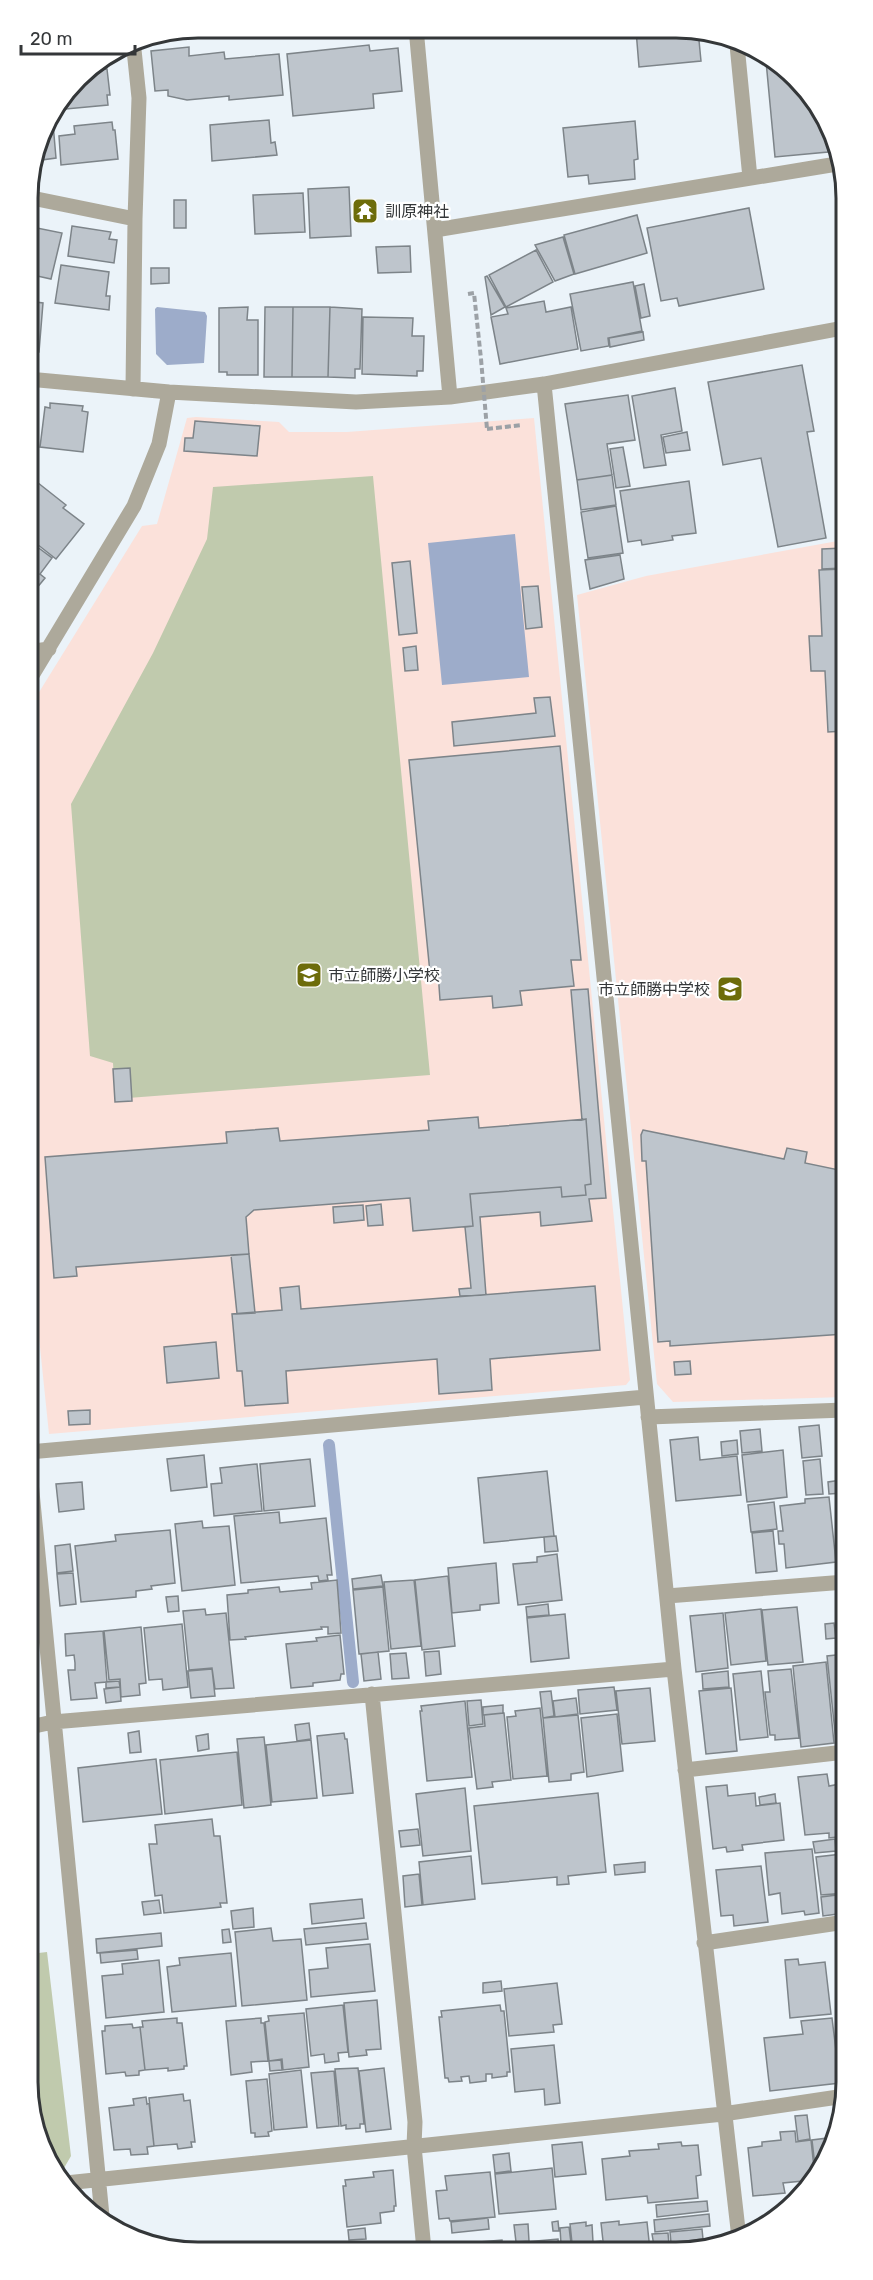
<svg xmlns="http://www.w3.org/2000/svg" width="873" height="2280" font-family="Rubik,'Noto Sans JP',sans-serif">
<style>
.education{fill:#fbe1da}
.green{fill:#c0caad}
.water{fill:#9dacca}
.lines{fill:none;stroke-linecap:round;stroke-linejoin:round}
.stream{stroke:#9dacca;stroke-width:12}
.building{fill:#bec5cc;stroke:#7d8489;stroke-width:1.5}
.path{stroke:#9ca1a6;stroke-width:4;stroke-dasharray:6 3;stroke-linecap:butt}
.minor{stroke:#ada99b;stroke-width:15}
.path-bridge{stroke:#9ca1a6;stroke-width:4;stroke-dasharray:6 3;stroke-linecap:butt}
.labels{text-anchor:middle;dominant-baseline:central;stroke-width:4.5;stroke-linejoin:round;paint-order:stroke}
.poi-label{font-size:16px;fill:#343739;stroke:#fff;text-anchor:start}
.rim{fill:none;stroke:#343739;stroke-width:3}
</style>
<rect width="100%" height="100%" fill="#ebf3f9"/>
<!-- education -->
<path class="education" d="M196 417 279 422 289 432H347L534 418 630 1380 626 1385 49 1434 29 1241 28 710 142 526 157 524 187 418Z
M843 540 845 1397 673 1402 657 1384 577 595 646 576Z"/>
<!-- green -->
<path class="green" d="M373 476 430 1075 115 1099 113 1063 90 1056 71 804 153 653 207 539 213 487Z
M47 1952 71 2156 64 2168 58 2169 30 2116V1954Z"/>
<!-- water -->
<path class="water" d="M157 307 205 312 207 316 204 363 167 365 156 354 155 309Z
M515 534 529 677 442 685 428 543Z"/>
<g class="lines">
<!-- stream -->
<path class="stream" d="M329 1445 353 1682"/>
</g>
<!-- building -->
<path class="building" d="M636 30H698L701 61 639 67Z
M369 45 370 51 398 48 402 91 373 94 374 108 293 116 287 54Z
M189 47V56L224 52 225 59 279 54 283 95 229 100V96L187 100 168 96V90L155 91 151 51Z
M107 56 108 65 89 67Z
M766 61 796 77 826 132 828 152 775 157Z
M90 68V71L107 69 110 95H107L108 105 66 109 65 105 57 106 85 69Z
M52 112 56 158 34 161 45 122Z
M269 120 271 143 275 142 277 155 212 161 210 125Z
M635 121 638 159 634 160 635 179 589 184 588 175 568 177 563 128Z
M112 122 113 130H115L118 159 61 165 59 136 75 134 74 126Z
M349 187 351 236 310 238 308 189Z
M303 193 305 232 255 234 253 195Z
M174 200H186V228H174Z
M374 201 375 221 356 222 355 202Z
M749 208 764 289 679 306 677 298 661 301 647 228Z
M637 215 647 253 575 274 564 235Z
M27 226 62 233 51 279 28 274Z
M72 226 111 232 109 239 117 240 114 263 68 256Z
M563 237 574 274 555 281 535 245Z
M410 246 411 272 378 273 376 247Z
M536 250 553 282 506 307 489 275Z
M61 265 109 272 106 296H110L109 310 55 303Z
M151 268H169V283L151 284Z
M487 276 505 307 491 315 485 277Z
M633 282 642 331 608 338 609 346 581 351 570 294Z
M644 284 650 316 641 318 635 286Z
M28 301 43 303 39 352 28 351Z
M544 301 546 312 571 307 578 349 500 364 491 317 508 314 506 308Z
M248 307 247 320H258V375H227V372H219V308Z
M265 307H293L292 377H264Z
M293 307H330L328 377H292Z
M330 307 362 309 360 369H355V378L328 377Z
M363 317 413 318 412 336H424L423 371H417V376L362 374Z
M643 332 644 340 610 347 609 338Z
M802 365 814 431 807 432 826 538 778 547 761 458 723 465 708 382Z
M675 388 682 431 661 435 666 465 644 468 632 396Z
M628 395 635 440 607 444 612 475 577 480 565 404Z
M50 403 83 406 82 411 88 412 83 452 40 447 45 407 50 408Z
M195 421 260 426 257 456 184 451 185 438H193Z
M687 432 690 450 666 453 663 437Z
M623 447 630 486 616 488 610 449Z
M28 475 66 505 63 508 84 524 56 559 28 537Z
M612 475 616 505 581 510 577 480Z
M689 481 696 533 672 536 673 540 642 545 641 540 628 542 620 491Z
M843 486V519L837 487Z
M616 506 623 553 588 558 581 512Z
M28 540 52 558 40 574 45 578 36 589 28 583Z
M843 548V568L822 569V549Z
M620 555 624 579 590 589 585 560Z
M410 561 417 633 399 635 392 563Z
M843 569 844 731 828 732 825 671H811L809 636H822L819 570Z
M538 586 542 627 526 629 522 587Z
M28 596H35L37 626 28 627Z
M416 646 418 670 405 671 403 648Z
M550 697 555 736 454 746 452 722 536 713 534 698Z
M560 746 581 960H571L574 986 520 991 522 1005 493 1008 492 996 440 1000 438 972 430 973 409 760Z
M588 989 606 1198 589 1199 592 1221 541 1226 540 1212 480 1217 486 1295 460 1296 459 1289 471 1288 465 1227 473 1226 470 1194 561 1187 562 1197 586 1195 585 1185 591 1184 586 1119 582 1120 571 990Z
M130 1068 132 1101 115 1102 113 1069Z
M478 1117 479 1128 586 1119 591 1184 585 1185 586 1195 562 1197 561 1187 470 1194 473 1226 413 1231 410 1198 254 1210 246 1217 249 1254 76 1267 77 1276 54 1278 45 1157 227 1143 226 1132 278 1128 280 1141 429 1130 428 1121Z
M35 1121 36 1133H29V1122Z
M643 1130 784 1159 787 1148 807 1152 805 1163 844 1171V1334L670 1346V1341L658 1342 646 1161H642L641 1135Z
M381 1204 383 1225 368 1226 366 1206Z
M363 1205 364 1220 334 1223 333 1207Z
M249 1254 255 1313 237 1314 231 1255Z
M299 1286 301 1309 595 1286 600 1350 490 1359 492 1390 439 1394 437 1359 286 1371 288 1403 245 1406 242 1371H237L232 1314 282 1310 280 1288Z
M216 1342 219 1378 167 1383 164 1347Z
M690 1361 691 1374 675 1375 674 1362Z
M90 1410V1424L69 1425 68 1411Z
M819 1425 822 1456 802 1458 799 1427Z
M760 1429 762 1451 742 1453 740 1431Z
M698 1437 700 1460 737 1456 741 1495 676 1501 670 1440Z
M737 1440 738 1454 722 1456 721 1442Z
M783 1450 787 1497 747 1502 742 1455Z
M204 1455 207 1487 171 1491 167 1459Z
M310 1459 315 1506 264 1511 260 1464Z
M820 1459 823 1494 806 1495 803 1461Z
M257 1464 262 1511 214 1516 211 1484 222 1483 220 1468Z
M547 1471 554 1536 484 1543 478 1478Z
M841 1480 843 1493 829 1494 828 1482Z
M82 1482 84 1509 59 1512 56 1484Z
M829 1497 836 1562 786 1568 784 1544H779L778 1531H783L780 1506 805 1503V1499Z
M774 1502 777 1529 751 1532 748 1505Z
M845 1511V1524L837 1525 836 1512Z
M279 1512 280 1523 326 1518 332 1575H327L328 1580 319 1581 318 1576 241 1583 234 1516Z
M202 1521 203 1528 229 1526 235 1585 182 1591 175 1524Z
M845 1525V1564L841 1565 837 1526Z
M170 1530 175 1583 151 1586 152 1589 136 1591V1597L81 1602 75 1546 116 1541 115 1535Z
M773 1531 777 1571 756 1573 752 1533Z
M556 1536 558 1551 545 1552 544 1537Z
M70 1544 73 1571 57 1573 55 1546Z
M557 1554 562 1600 518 1605 513 1564 537 1562V1557Z
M496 1563 499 1603 480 1605V1610L452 1613 448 1568Z
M73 1573 76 1604 60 1606 57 1574Z
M381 1575 383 1586 353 1589 352 1579Z
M448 1576 455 1646 422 1650 415 1580Z
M337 1580 341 1633 328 1634V1627H321L322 1629 245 1637 246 1639 230 1640 227 1595 248 1593V1590L279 1587 280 1592 312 1589 311 1583Z
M414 1580 421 1646 391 1649 384 1582Z
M383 1587 389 1651 359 1654 353 1590Z
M178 1596 179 1611 168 1612 166 1597Z
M548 1604 549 1615 527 1617 526 1607Z
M797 1607 803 1662 768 1665 762 1610Z
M205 1609 206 1615 226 1613 234 1688 215 1689 212 1668 189 1670 183 1611Z
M761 1609 766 1661 731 1665 725 1613Z
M723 1613 728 1668 696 1672 690 1616Z
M565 1614 569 1658 531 1662 527 1618Z
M834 1623 836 1638 826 1639 825 1624Z
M182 1624 188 1687 163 1690 162 1679 149 1680 144 1628Z
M141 1627 146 1683 139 1684 140 1695 121 1697 120 1679 109 1680 104 1631Z
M103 1631 107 1682 95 1683 97 1698 71 1700 68 1670H75V1663L74 1655 66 1656 65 1634Z
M340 1635 344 1674H341L340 1680 313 1683V1686L291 1688 286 1644 317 1641 316 1638Z
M439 1651 441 1674 426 1676 424 1652Z
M378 1652 381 1679 364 1681 361 1654Z
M406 1653 409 1678 392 1679 390 1654Z
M845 1654V1741L836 1742 827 1656Z
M826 1662 834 1743 801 1747 793 1666Z
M212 1669 215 1696 191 1698 188 1671Z
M791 1669 799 1738 775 1740V1735H770L765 1692H770L768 1671Z
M728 1671 729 1687 703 1689 702 1674Z
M761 1671 768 1737 740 1740 733 1674Z
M119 1681 120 1687 106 1688V1682Z
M120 1687 121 1701 106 1703 104 1689Z
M614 1687 617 1710 580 1714 578 1690Z
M650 1688 655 1741 622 1744 616 1691Z
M731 1688 737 1751 706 1754 699 1691Z
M551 1691 554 1716 543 1718 540 1692Z
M576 1698 578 1714 555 1717 553 1701Z
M481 1700 483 1724 469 1726 467 1701Z
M465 1701 472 1777 427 1781 420 1711H422L421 1706Z
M503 1705V1713L483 1715V1707Z
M540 1708 547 1776 513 1779 507 1717 516 1716 515 1711Z
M504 1713 511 1780 492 1782 493 1787 477 1789 469 1728 485 1726 484 1715Z
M617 1714 623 1771 587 1777 581 1718Z
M578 1715 584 1772 571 1774V1780L549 1782 543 1718Z
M309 1723 311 1739 297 1741 295 1725Z
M139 1731 141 1752 130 1753 128 1733Z
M344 1733 345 1739H347L353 1793 323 1796 317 1736Z
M208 1734 209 1749 198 1751 196 1736Z
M264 1737 271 1805 244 1808 237 1739Z
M311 1740 317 1798 272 1802 266 1745Z
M237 1752 242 1805 165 1814 160 1760Z
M156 1759 162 1814 83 1822 78 1768Z
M827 1774 829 1786 845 1783V1836L829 1838V1833L805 1835 798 1777Z
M727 1785 728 1796 755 1793 756 1806 780 1803 784 1840 742 1845 743 1850 727 1852 726 1847 713 1849 706 1787Z
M465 1788 471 1851 423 1856 416 1794Z
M598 1793 606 1872 568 1876 569 1884 557 1885V1877L482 1884 474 1806Z
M775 1794 776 1803 760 1805 759 1797Z
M212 1819 214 1836H220L227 1903H220L221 1907 164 1913 162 1895 155 1896 149 1844H157L155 1825Z
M418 1829 420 1845 401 1847 399 1831Z
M835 1839 836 1851 815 1853 813 1842Z
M812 1849 819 1913 805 1915 804 1911 782 1914 780 1893 769 1895 765 1853Z
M842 1849H845V1893L821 1895 816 1857 842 1854Z
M471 1856 475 1899 423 1905 419 1862Z
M645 1862V1872L615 1875 614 1865Z
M761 1866 768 1922 734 1926 733 1915 721 1916 716 1870Z
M419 1874 422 1905 405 1907 403 1876Z
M845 1894V1913L823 1916 821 1897Z
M362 1899 364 1918 312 1924 310 1904Z
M159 1900 161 1913 144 1915 142 1902Z
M253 1908 254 1927 233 1929 231 1911Z
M366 1923 368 1939 306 1945 304 1929Z
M271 1928 273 1941 301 1939 307 2000 242 2006 235 1932Z
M229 1929 231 1942 223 1943 222 1930Z
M161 1933 162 1946 97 1953 96 1939Z
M370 1944 375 1991 311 1997 309 1970 328 1968 326 1948Z
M137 1950 138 1959 101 1963 100 1953Z
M231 1953 236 2006 172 2012 167 1967 180 1965 179 1958Z
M798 1959 799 1965 825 1962 831 2014 790 2018 785 1960Z
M159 1960 164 2012 106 2018 102 1976 123 1974 122 1964Z
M501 1981 502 1991 483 1993V1983Z
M557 1983 562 2024 553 2025 554 2032 509 2036 504 1989Z
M377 2000 381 2049 366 2050 367 2055 349 2057 344 2003Z
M343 2005 348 2052 338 2053 339 2061 325 2063 324 2054 311 2056 306 2009Z
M500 2005 501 2011H504L510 2072H507V2076L492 2078V2074H486V2081L470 2083 469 2076 461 2077 462 2081 449 2082 448 2078H445L439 2017H442L441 2011Z
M304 2013 309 2067 283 2070 282 2059 269 2061 265 2022 269 2021 268 2016Z
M177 2018V2023H182L187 2066H184V2069L168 2071V2068L145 2070 140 2027H143L142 2021Z
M261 2018V2023H264L268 2061 251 2062 252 2072 231 2075 226 2021Z
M832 2018 840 2083 770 2091 764 2038 803 2034 801 2021Z
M132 2024 133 2028 140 2027 145 2070 139 2071V2075L126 2076 125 2072 106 2074 102 2031H105V2026Z
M554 2045 560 2103 545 2105 544 2089 515 2092 511 2049Z
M281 2060 282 2070 270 2071 269 2061Z
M358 2068 364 2124H360V2128L346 2129V2125L341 2126 335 2069Z
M384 2068 391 2129 366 2132 359 2071Z
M301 2070 307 2127 274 2130 269 2074Z
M334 2071 339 2126 317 2128 311 2073Z
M267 2079 272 2131 268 2132 269 2136 255 2137V2133H251L246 2081Z
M183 2094 184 2101 190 2100 195 2142H191L192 2147 178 2149 177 2144 154 2146 149 2098Z
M146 2097 147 2104 149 2103 154 2146 147 2147 148 2154 131 2155 130 2149 114 2150 109 2108 134 2105 133 2099Z
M807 2115 810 2139 798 2141 795 2116Z
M795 2131 796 2142 811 2140 815 2177 813 2180 783 2183 785 2193 753 2196 748 2148 762 2146V2142L781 2140 780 2132Z
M836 2137 833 2148 816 2175 812 2140Z
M582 2142 586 2174 555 2177 552 2145Z
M681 2142 682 2146 698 2145 701 2175 696 2176 698 2198 648 2203 647 2196 606 2200 602 2159 630 2156 629 2151 659 2149 658 2144Z
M509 2153 511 2171 495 2173 493 2155Z
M552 2168 556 2209 499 2214 495 2174Z
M393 2170 396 2206H394V2211L380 2213 381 2223 347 2227 343 2186H346L345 2180 374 2177 373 2172Z
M490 2172 495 2217 450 2221 449 2218 439 2219 436 2191 447 2190 445 2176Z
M707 2201 708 2211 657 2217 656 2205Z
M709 2214 710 2226 655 2232 654 2220Z
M488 2218 489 2229 452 2233 451 2222Z
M558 2221 559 2231H553L552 2222Z
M619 2221V2225L647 2222 650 2250H604L601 2223Z
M586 2222V2226L592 2225 593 2242 601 2241 602 2250H561V2245L572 2243 570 2224Z
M528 2224 529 2241 516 2242 514 2225Z
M569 2227 571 2243 561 2244 560 2228Z
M365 2228 366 2239 349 2240 348 2230Z
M702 2229 703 2239 671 2243 670 2232Z
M668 2233 669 2245 710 2240 711 2249 652 2250 651 2246H654L652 2234Z
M558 2239 559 2250H504L503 2244Z
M502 2240 503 2250H456V2244Z
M380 2244V2250H358V2246Z"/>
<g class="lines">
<!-- path -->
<path class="path" d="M468 294 474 293 481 359
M487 429 522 425"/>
<!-- minor -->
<path class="minor" d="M416 28 450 397
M737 45 750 178
M27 197 135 219
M435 230 843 163
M28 379 169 392 356 402 450 397 544 384 843 328
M544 384 674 1669 739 2238
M133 389 135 219 139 98 133 40
M28 652 49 649
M28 682 134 506 159 444 169 392
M648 1417 845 1410
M29 1425 32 1451
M29 1452 646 1397
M29 1461 102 2216
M667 1596 845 1582
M372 1694 415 2122 414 2146 424 2250
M30 1727 53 1722 674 1669
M685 1770 845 1752
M704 1943 845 1922
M66 2183 723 2114 845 2096"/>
<!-- path-bridge -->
<path class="path-bridge" d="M481 359 487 429"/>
</g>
<!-- icons -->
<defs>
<g id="temple-square" transform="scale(1.35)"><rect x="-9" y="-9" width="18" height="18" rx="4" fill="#6d6c0a" stroke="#fff"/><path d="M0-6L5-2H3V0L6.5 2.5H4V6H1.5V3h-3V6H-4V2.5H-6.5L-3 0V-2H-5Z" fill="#fff"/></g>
<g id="school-square" transform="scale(1.35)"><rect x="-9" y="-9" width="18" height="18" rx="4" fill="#6d6c0a" stroke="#fff"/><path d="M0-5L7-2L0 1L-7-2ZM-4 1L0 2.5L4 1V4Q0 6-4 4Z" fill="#fff"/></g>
</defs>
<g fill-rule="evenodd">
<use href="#temple-square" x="365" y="211"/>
<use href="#school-square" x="309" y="975"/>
<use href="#school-square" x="730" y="989"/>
</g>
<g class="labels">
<!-- poi labels -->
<g class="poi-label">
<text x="385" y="211">訓原神社</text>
<text x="328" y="975">市立師勝小学校</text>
<text x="710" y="989" text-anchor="end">市立師勝中学校</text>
</g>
</g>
<!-- crop -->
<path d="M0 0H873V2280H0ZM198 38H676A160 160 0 0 1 836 198V2082A160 160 0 0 1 676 2242H198A160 160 0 0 1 38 2082V198A160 160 0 0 1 198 38Z" fill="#fff" fill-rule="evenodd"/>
<path class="rim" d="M198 38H676A160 160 0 0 1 836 198V2082A160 160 0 0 1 676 2242H198A160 160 0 0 1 38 2082V198A160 160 0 0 1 198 38Z"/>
<!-- scale -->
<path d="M21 45v9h114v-9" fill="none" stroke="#343739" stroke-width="3"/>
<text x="30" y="45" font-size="18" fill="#343739" stroke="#ffffff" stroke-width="4.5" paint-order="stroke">20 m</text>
</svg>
